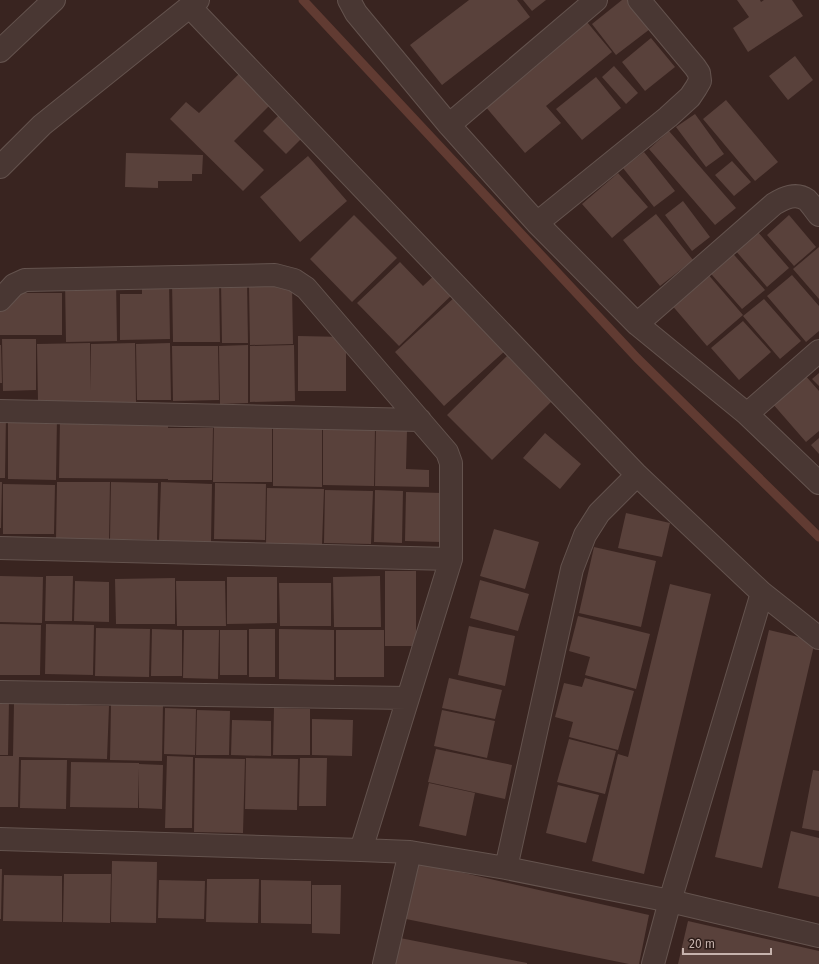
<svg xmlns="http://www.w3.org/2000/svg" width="819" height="964" font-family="'Fira Sans',sans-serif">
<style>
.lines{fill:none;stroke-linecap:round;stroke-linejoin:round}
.stream{stroke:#613b32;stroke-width:9}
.building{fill:#59413b}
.minor-casing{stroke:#64534e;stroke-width:24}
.minor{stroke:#493733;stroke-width:22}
</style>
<rect width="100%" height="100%" fill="#392420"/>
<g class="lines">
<!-- stream -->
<path class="stream" d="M303 0 637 358 819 537"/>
</g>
<!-- building -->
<path class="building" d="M469 0H517L530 17 442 85 410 45Z
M523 0H546L532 11Z
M622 0H628L650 29 616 55 592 24Z
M737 0H760L761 2 764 0H792L803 16 748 52 733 28 749 17Z
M587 22 612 52 546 106 561 123 525 153 485 106Z
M651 38 675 67 645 91 622 62Z
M795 56 813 80 788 100 769 76Z
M614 66 638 93 626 104 602 77Z
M245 68 276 99 234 141 264 170 243 191 170 119 186 102 199 113Z
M596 77 621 108 582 140 556 109Z
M726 100 778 162 755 181 703 119Z
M280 114 303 137 286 154 263 131Z
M695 114 724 154 706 167 676 127Z
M669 131 736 208 715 225 649 149Z
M644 152 675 191 654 207 623 168Z
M126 153 203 155 202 174H192V181H158V188L125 187Z
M308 156 347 201 300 242 260 197Z
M732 161 751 182 734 196 715 175Z
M618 173 648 207 612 238 582 204Z
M683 201 710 237 692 251 665 215Z
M656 214 693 260 660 286 623 240Z
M354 215 397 258 352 302 310 259Z
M789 215 816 247 794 266 767 235Z
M757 231 789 268 767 287 735 250Z
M819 247V299L793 269Z
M728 248 765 290 742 309 705 267Z
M400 262 423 286 439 271 457 290 399 346 357 303Z
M706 272 743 315 707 346 670 303Z
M792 275 819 306V331L806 342 767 296Z
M219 279 220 342H173L172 280Z
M116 280 117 341 66 342 65 281Z
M247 280 248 343H222L221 281Z
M142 281H169L170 339 120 340V294H142Z
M292 285 293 344 250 345 249 286Z
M14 293H62V335H0V312Z
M456 296 506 350 444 406 395 352Z
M764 299 801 341 780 359 743 316Z
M743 321 771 352 739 380 711 348Z
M298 336 346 337V391H298Z
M2 339H36V390L3 391Z
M90 343 91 391V344L135 343 136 402 92 403V401L38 402 37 344Z
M170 343 171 400H137L136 344Z
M0 345H1L2 383H0Z
M248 345V403L220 404 219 346Z
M294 345 295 401 250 402V346Z
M172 346H218L219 400 173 401Z
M507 356 552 401 492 460 447 415Z
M819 373V386L812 379Z
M804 374 819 391V431L806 442 772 403Z
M0 414 6 415 5 478H0Z
M8 417H57L56 480 8 479Z
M60 419 168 420V428H213L212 480H168V479L59 478Z
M273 421H322V487L273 486Z
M214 423H272V482H213Z
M323 429H375L374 486 323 485Z
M376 430H407L406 469 429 470V487L375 486Z
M545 433 581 464 560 489 523 458Z
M819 438V454L811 445Z
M0 482H2L1 528H0Z
M57 482H110L109 541 56 540Z
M111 482 158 483 157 540 110 539Z
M161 482 212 484 211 543 159 542Z
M215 483 266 484 265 540 214 539Z
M3 484 55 485 54 534H3Z
M267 488 324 489 322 545 266 544Z
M325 490 373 491 371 544 324 543Z
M375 490 403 491 402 543 374 542Z
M406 492 442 493 441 542 405 541Z
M626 513 670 523 662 557 618 548Z
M494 529 539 542 525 589 480 576Z
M594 547 656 561 641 627 579 613Z
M385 571H416V646H385Z
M0 576 43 577 42 623 0 622Z
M46 576H73L72 621H45Z
M380 576 381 627H334L333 577Z
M227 577H277V623L227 624Z
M175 578V624H116L115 579Z
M480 580 529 594 518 631 470 618Z
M75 581 109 582V622L74 621Z
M176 581H225L226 626H177Z
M279 583H331V626H280Z
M670 584 711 594 644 874 592 861 618 754 628 757Z
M578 616 650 634 636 689 585 675 590 657 569 651Z
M0 624 41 625 40 675H0Z
M46 624 94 625 93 675 45 674Z
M469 626 515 636 505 686 458 675Z
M96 628 150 629 149 677 95 676Z
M152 629 182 630V676H151Z
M249 629H275V677H249Z
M279 629 334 630V680L279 679Z
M184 630H219L218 679 183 678Z
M220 630H247V675H220Z
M336 630H384V677H336Z
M769 630 815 641 762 868 715 857Z
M449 678 502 690 495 719 442 708Z
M585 678 634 691 618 750 569 737 573 722 555 717 564 683 582 687Z
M0 701H9L8 755H0Z
M14 703 109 706 107 759 19 757 18 807H0V756H13Z
M111 703 163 704 162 761 110 760Z
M165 708 196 709 195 755 164 754Z
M274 708 310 709V755H273Z
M197 710 230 711 229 755H196Z
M442 710 495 721 487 758 434 746Z
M312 719 353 720 352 756 312 755Z
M232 720 271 721V756L231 755Z
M569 739 616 751 605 794 557 782Z
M436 749 512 765 505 799 428 782Z
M167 756 193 757 192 828H165Z
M195 758 245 759 243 833 194 832Z
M246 758 298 759 297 810 245 809Z
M300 758H327L326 806H299Z
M21 760H67L66 809 20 808Z
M71 762 139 763V764L163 765 162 809 139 808V768L138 808 70 807Z
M813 770 819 771V831L802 828Z
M429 783 475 793 466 836 419 826Z
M558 785 599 795 586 843 546 833Z
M791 831 819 838V897L778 888Z
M112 861 157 862 156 923 111 922Z
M416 862 649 915 639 964H629L406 919Z
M0 869H2L1 919H0Z
M64 874H111L110 923 63 922Z
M4 875 62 876V922L3 921Z
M207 879H259L258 923 206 922Z
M159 880 205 881 204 919 158 918Z
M261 880 311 881V924L261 923Z
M312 885H341L340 934 312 933Z
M688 921 819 951V964H678Z
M395 937 527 963V964H390Z"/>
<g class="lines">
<!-- minor casing -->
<g class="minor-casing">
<path id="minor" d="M349 0 356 13 449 125 537 223 637 324 747 414 819 483
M190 7 637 475 762 593 819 638
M0 51 54 0
M449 125 596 0
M0 167 42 125 198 0
M537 223 668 117 690 97 696 88 700 81 699 73 695 67 639 0
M0 300 14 285 25 280 275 275 294 280 306 288 447 452 451 463V559L361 850 0 839
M637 324 774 204C784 198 796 192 807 200 811 204 815 210 819 215
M0 411 420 420
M747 414 819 351
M0 548 451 559
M0 692 408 698
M361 850 410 852 506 868 670 901 819 936
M506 868 572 569 585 535 599 513 637 475
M384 964 410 852
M653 964 670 901 762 593"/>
</g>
<!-- minor -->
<use href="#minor" class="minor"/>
</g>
<!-- scale -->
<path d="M683 948v6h88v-6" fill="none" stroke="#c6b3ad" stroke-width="2"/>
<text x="689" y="948" font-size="12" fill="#c6b3ad" stroke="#2d1d19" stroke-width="3" paint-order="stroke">20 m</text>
</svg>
